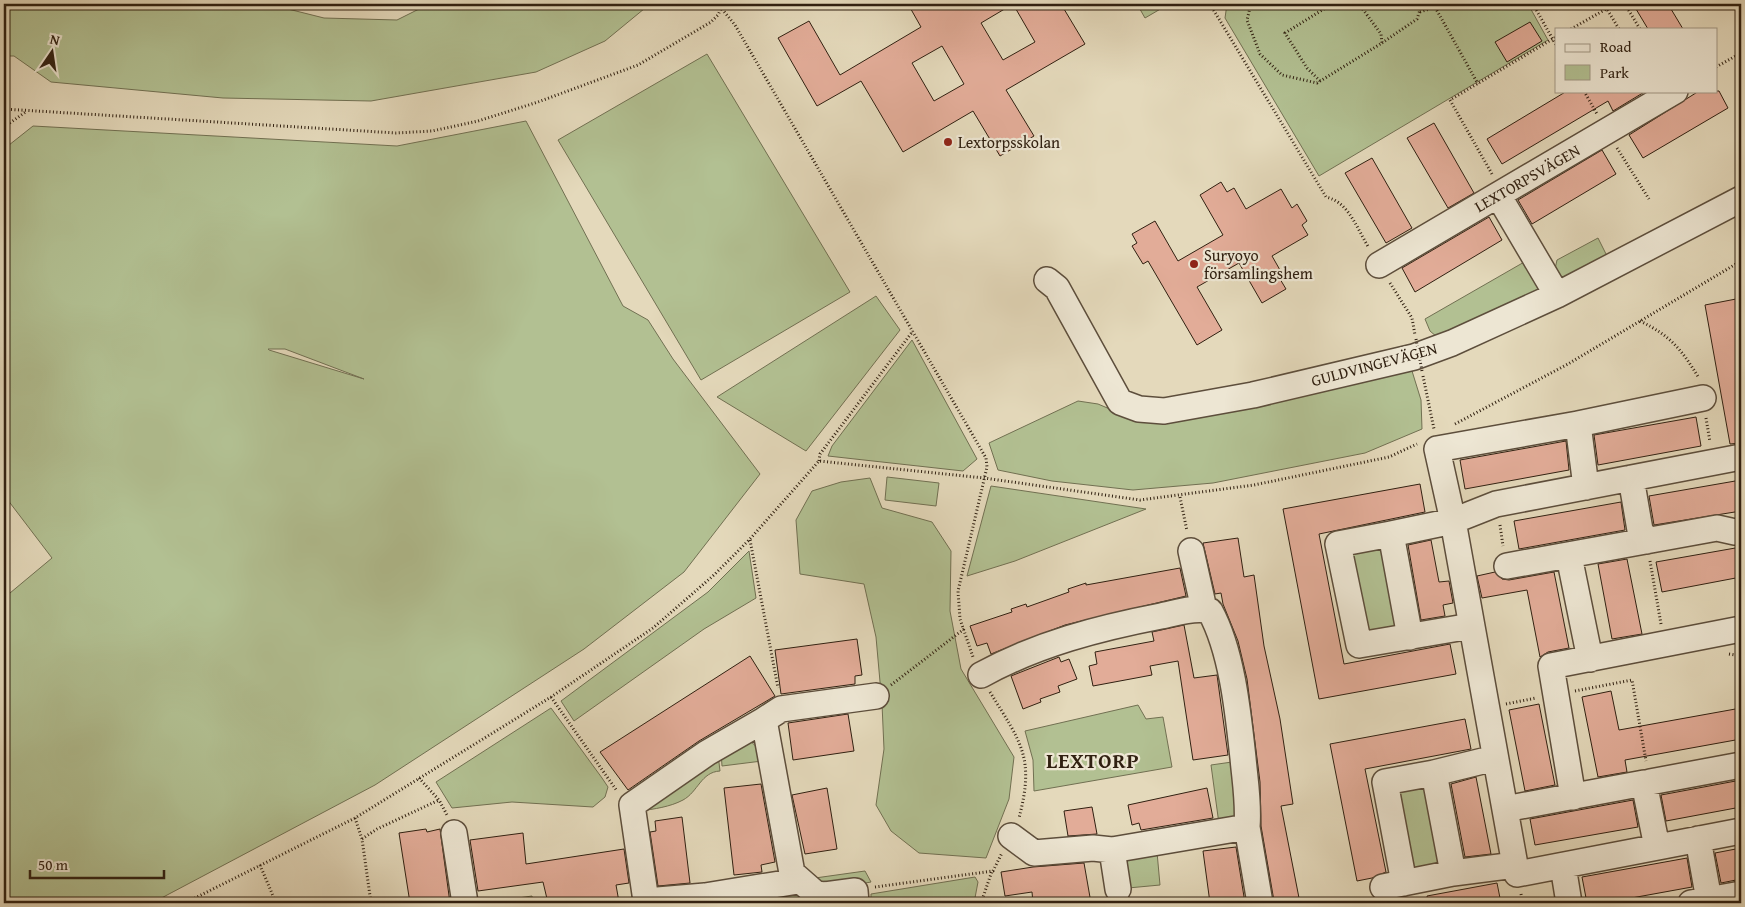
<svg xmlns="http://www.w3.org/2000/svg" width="1745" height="907" font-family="'Gentium Book Plus',serif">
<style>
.green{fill:#b2c092;stroke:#717052;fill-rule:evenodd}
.building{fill:#e2ac98;stroke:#302011;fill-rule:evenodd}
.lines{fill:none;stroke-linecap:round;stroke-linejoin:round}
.minor-casing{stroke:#5d4e3c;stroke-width:28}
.path{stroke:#302011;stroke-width:3;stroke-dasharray:1 2.5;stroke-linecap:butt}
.minor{stroke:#ede6d3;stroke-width:25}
.path-bridge{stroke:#302011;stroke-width:3;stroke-dasharray:1 2.5;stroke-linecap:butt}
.poi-dot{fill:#8f2418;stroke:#ede6d3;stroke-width:2}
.labels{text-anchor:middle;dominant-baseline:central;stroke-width:4.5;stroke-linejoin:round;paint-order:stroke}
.poi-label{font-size:16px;fill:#302011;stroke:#ede6d3;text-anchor:start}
.street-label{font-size:16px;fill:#302011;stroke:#ede6d3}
.district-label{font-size:21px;font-weight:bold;letter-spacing:1px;fill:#302011;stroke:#ede6d3}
</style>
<rect width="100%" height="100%" fill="#e4d9bb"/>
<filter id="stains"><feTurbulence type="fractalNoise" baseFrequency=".004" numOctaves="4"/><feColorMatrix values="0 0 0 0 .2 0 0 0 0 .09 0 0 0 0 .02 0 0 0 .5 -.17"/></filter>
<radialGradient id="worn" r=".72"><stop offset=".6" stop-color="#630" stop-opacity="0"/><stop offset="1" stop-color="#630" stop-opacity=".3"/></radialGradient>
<!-- green -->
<path class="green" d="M4 4H268L324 18 397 20 429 4H650L605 41 536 72 371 101 223 98 51 82 14 56H4Z
M1137 4H1169L1145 18Z
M1227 4H1528L1548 40 1319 176 1225 18Z
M707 54 850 292 701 380 558 140Z
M526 121 623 306 648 320 673 359 760 474 684 572 584 649 375 785 152 903H4V598L52 558 4 495V149L33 126 397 146ZM268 349H285L364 379 269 350Z
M1598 238 1608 258 1567 279 1560 277 1555 269 1557 260Z
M1526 261 1539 282 1540 291 1437 337 1430 331 1425 319Z
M876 296 900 330 806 451 717 397Z
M912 340 977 459 963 471 828 456 832 446Z
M1412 371 1421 400 1422 429 1365 453 1213 483 1133 490 1052 481 998 470 989 443 1078 401 1098 404 1138 421Z
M887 477 939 483 936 506 885 500Z
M870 478 882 508 932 522 951 551 950 611 961 669 1014 757 1009 799 986 858 919 853 891 831 876 805 884 749 882 704 876 637 864 584 800 574 796 520 812 491 841 482Z
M991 486 1146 509 1015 561 967 576Z
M1389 543 1406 630 1362 638 1344 552Z
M749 551 756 598 704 629 574 721 561 701 708 592Z
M1138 705 1146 719 1163 717 1172 767 1034 791 1033 760 1025 731Z
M551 708 602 778 608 787 605 797 593 807 512 802 452 808 436 782Z
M748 739 760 750 762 761 722 766 721 751Z
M718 754 720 771C701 772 698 792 683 800 670 807 654 809 640 811Z
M1232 762 1238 817 1219 824 1211 765Z
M1425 779 1446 866 1410 874 1389 788Z
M1157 852 1160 885 1128 888 1122 861Z
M865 871 871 882 822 891 808 879Z
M975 877 978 882 974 903H871V894Z
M800 891 801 898 757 903H709Z
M532 896 533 903H484Z"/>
<!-- building -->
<path class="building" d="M908 4H1061L1085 44 1006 90 1034 136 1000 156 973 111 903 152 861 81 817 106 778 38 809 21 840 75 921 27ZM1013 4 1035 42 1003 60 981 23ZM942 46 964 84 934 101 912 63Z
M1633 4H1668L1683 29H1648Z
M1530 22 1542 41 1507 62 1495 42Z
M1567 91H1646L1613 111 1608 101 1502 164 1487 139Z
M1699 91H1719L1728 108 1643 158 1629 135Z
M1434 123 1474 193 1448 208 1407 138Z
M1602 150 1616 174 1532 224 1518 200Z
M1372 158 1412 228 1386 243 1345 173Z
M1221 182 1227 192 1234 188 1246 209 1281 189 1292 208 1297 204 1307 221 1302 225 1308 235 1272 256 1284 277 1280 279 1286 289 1262 303 1239 263 1197 287 1222 330 1197 345 1148 261 1143 264 1132 246 1137 243 1132 234 1155 221 1178 261 1223 235 1200 195Z
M1489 217 1502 240 1415 292 1402 268Z
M1736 299 1741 329V443L1730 444 1705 305Z
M1696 417 1701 446 1598 465 1594 435Z
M1566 441 1569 470 1465 489 1460 460Z
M1741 480V511L1654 525 1649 496Z
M1420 484 1425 512 1319 534 1344 664 1450 644 1456 674 1319 699 1283 509Z
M1621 502 1625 530 1519 549 1514 521Z
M1238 538 1244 577 1254 575 1264 646 1280 719 1293 804 1281 806 1300 903 1274 901 1261 826 1260 782 1247 679 1238 641 1223 604 1221 593 1215 594 1203 543Z
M1431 540 1439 582 1449 581 1453 603 1443 605 1445 616 1421 620 1408 545Z
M1741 547V577L1662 592 1656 562Z
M1627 559 1642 634 1612 639 1598 564Z
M1180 568 1186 596 1065 625 991 654 987 643 977 646 970 626 1012 612 1011 609 1026 604 1027 607 1069 592 1068 589 1086 583V585Z
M1495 572 1502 579 1509 580 1554 572 1569 648 1548 652 1540 657 1527 590 1482 598 1477 576Z
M1184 625 1194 678 1217 675 1228 755 1193 760 1178 661 1150 666 1152 675 1093 686 1089 666 1097 664 1095 652 1154 641 1152 632Z
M857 639 862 675 855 676V684L781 694 775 650Z
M750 656 775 696 699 741 628 790 600 752Z
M1059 657 1061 662 1069 659 1077 679 1058 686 1060 692 1040 699 1041 702 1023 709 1011 676Z
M1611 691 1619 730 1741 708V739L1625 760 1627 772 1598 777 1582 697Z
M1539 704 1555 785 1525 791 1509 710Z
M848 714 854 751 793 760 788 723Z
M1465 719 1471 749 1365 769 1386 872 1372 878 1357 881 1330 744Z
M1476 777 1491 854 1465 857 1451 784Z
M1741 780V807L1666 821 1661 795Z
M761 784 775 862 761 865 762 872 734 875 724 788Z
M827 788 837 849 805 854 792 795Z
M1207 788 1213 818 1141 830 1139 823 1132 825 1128 805Z
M1633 800 1638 827 1535 845 1530 819Z
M1092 807 1097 834 1068 836 1064 811Z
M682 817 690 883 658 886 650 832 656 831 655 821Z
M426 829 427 832 440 829 450 903H410L399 833Z
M523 833 526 864 624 849 629 883 616 885 619 902 548 903 543 882 478 891 470 840Z
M1236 847 1245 903H1210L1203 851Z
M1741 848V879L1721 883 1715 853Z
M1687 858 1692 887 1604 903H1587L1582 877Z
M1084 863 1091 903H1033L1032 892 1005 896 1001 872 1033 867Z
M1497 883 1501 903H1428L1427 896Z"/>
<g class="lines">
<!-- minor casing -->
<g class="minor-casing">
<path id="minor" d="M1498 195 1557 295
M1379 265 1675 91
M1047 280 1057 288 1120 402 1139 409 1164 411 1253 395 1414 357 1452 343 1557 295 1741 199
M1631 478 1640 530 1647 541
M1586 487 1578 424 1703 398
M1391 534 1453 521 1496 504 1741 457
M1191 551 1204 609
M1569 556 1590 659
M1507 566 1717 528 1735 532 1741 531
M1410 637 1391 534 1338 544 1359 645 1471 626
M981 675C1037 644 1099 628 1161 616 1176 613 1196 606 1210 611 1232 651 1238 712 1243 758 1245 781 1249 803 1247 827
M764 720 707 753 632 805 646 901 705 896 798 881
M1434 773 1495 758
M1650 782 1741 765
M1573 797 1551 666 1741 629
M1505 809 1644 783 1657 847
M454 833 465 903
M1011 836 1034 853 1093 848 1112 850 1118 889
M1698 839 1709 900
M1112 850 1247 827 1260 903
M1515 865 1453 521 1437 449 1578 424
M1563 866 1569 903
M1404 883 1385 782 1434 773 1453 873
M1383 887 1453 873 1515 865 1517 874 1741 831
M856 903 855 891 825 895 816 894 792 873 764 720 781 709 876 696
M1691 903 1741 894"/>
</g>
<!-- path -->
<path class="path" d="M1210 4 1326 197C1349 202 1357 229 1369 248
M1251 4 1247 20 1260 54 1282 75 1317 83 1382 43 1381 34 1359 4
M1441 4 1435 7 1478 84
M1533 4 1556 45
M1604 4 1619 29
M1625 4 1640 29
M722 9 735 25 986 458 987 467 958 591 960 619 973 657
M1420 12 1435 7
M1571 29 1615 4
M1382 43 1417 19 1422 4
M1716 67 1741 53
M1320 81 1307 68 1285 33 1332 4
M1584 91 1597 114
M4 109 396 133 432 131 478 121 538 102 638 65 711 22 718 15 723 4
M4 127 27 111
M1617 148 1649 199
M1492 174 1450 100 1556 37
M1390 283 1412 318 1415 335
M1640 321C1671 336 1681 349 1699 378
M1423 376 1434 429
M1706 418 1710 442
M1455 424 1568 364 1741 261
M819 461 820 454 913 331
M1180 497 1187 531
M1500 525 1503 546
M750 540 778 688
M1650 561 1661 624
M1729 654 1741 656
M891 685 964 629
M1575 691 1632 680 1646 761
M990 692C1021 743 1035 757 1019 818
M551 697 617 791
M1506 704 1536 698
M419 778 439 800 447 815
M355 818 362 839 371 903
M362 839 377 829 439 800
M260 865 276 903
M875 887 993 871 1002 853
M1521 894 1523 903
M981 900 993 899 995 903
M185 903 355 818 551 697 653 628 714 575 750 539 819 461 984 478 1140 500 1254 485 1389 457 1417 444
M981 903 992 871"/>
<!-- minor -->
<use href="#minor" class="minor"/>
<!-- path-bridge -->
<path class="path-bridge" d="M1416 339 1422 371"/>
</g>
<!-- markers -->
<g class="poi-dot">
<circle cx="948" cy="142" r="5"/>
<circle cx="1194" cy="264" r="5"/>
</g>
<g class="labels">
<!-- poi labels -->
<g class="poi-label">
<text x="958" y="142">Lextorpsskolan</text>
<text x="1204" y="255">Suryoyo<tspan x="1204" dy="18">församlingshem</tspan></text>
</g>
<!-- street labels -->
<g class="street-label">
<text transform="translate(1527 178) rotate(-30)">LEXTORPSVÄGEN</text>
<text transform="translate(1374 364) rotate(-15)">GULDVINGEVÄGEN</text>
</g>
<!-- district labels -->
<g class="district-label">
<text x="1093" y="760">LEXTORP</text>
</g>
</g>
<!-- margin -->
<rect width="1745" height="907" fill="none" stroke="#e4d9bb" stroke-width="20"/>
<rect x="5" y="5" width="1735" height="897" fill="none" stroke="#302011" stroke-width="2.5"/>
<rect x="10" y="10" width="1725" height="887" fill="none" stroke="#302011"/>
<!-- legend -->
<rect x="1555" y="28" width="162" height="65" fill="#ede6d3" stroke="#a19785"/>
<rect x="1565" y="44" width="25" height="8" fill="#ede6d3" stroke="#a19785"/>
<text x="1600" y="52" font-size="15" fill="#302011">Road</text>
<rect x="1565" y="65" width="25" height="15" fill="#b2c092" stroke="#a19785"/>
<text x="1600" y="78" font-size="15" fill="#302011">Park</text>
<!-- north arrow -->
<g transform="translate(52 52) rotate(13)" stroke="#ede6d3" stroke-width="4" paint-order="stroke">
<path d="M0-4L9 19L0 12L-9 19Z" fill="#302011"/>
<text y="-8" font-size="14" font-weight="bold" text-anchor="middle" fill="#302011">N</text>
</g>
<!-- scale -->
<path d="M30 870v8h134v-8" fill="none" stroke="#302011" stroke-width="2.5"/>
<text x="38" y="870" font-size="15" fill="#302011" stroke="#ede6d3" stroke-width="4" paint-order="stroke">50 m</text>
<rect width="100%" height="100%" filter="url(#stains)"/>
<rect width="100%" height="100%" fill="url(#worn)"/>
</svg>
